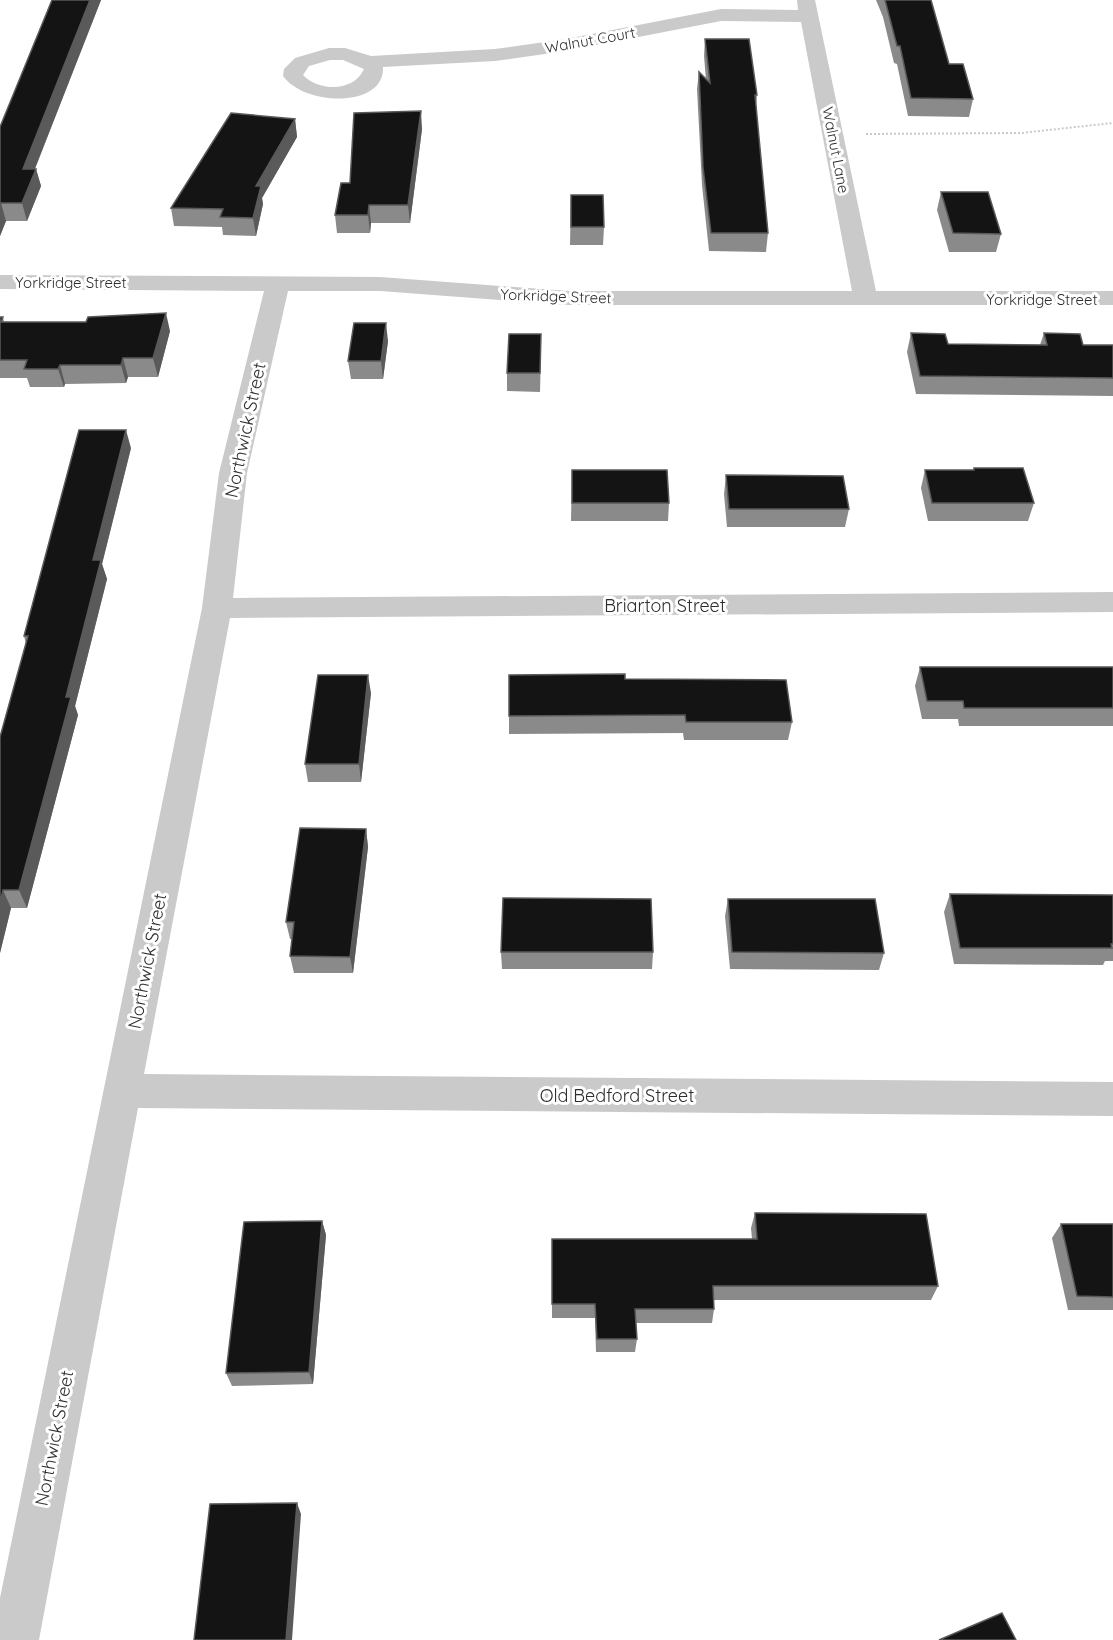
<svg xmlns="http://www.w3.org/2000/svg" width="1113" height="1640" font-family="Quicksand,sans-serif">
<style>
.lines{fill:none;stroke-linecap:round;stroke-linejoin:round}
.path{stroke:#cacaca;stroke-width:2;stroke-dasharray:2 2;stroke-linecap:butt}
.minor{fill:#cacaca;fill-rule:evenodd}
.wall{fill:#8a8a8a}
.shaded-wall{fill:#5a5a5a}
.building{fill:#141414;stroke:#5a5a5a;stroke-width:1.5}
.labels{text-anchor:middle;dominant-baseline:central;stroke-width:6;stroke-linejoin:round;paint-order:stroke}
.far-street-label{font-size:15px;fill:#2d2d2d;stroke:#fff}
.street-label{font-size:18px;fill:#2d2d2d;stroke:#fff}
</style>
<rect width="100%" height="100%" fill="#fff"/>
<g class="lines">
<!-- path -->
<path class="path" d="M866 134 1021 133 1113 123"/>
<!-- minor -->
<path class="minor" d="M797 0H815L876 291H1113V305H569L380 291H288L247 473 233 598 1113 592V612L230 618 144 1074 1113 1082V1116L138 1108 39 1640H0V1598L202 608 219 473 264 291 0 289V275L380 277 569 291H852L801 22 721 21 566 51 495 61 383 67C385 109 304 106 283 76L284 69 295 58 329 48H345L371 56 495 49 566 39 721 9 798 10ZM330 60H343L364 69C354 92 319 92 303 75L309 66Z"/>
</g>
<!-- wall -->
<path class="wall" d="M52 0H101L35 169H36L41 186 27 221H6L0 236V127Z
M876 0H931L949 64 973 99 969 117 908 116 897 64 894 63 883 17Z
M705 39 757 95 756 107 768 233 766 252 709 251 702 185 697 89 699 72 706 80 704 56Z
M295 119 297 137 262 198 263 204 256 236 223 235 222 227 174 226 171 208Z
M422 129 410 223H371L370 233H337L335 215 350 183Z
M941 192 1001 234 996 252H949L937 210Z
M571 195 604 227 603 245H570Z
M0 317H3L4 322 170 331 158 377H128L126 383 65 384 64 387H30L27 378H0Z
M911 333 948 344 1040 345 1044 333 1083 345H1113V396L916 394 907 352Z
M388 341 383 379H351L348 361Z
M541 352 540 392 507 391V373Z
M131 448 102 564 107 579 75 706 78 715 27 908H11L0 953V737L26 644 24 636Z
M974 468 1034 503 1028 521H928L921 488 925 470H973Z
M572 470 669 503 668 521H571Z
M726 475 849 509 845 527H727L724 494Z
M920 667H1113V726H959L958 719H922L915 686Z
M625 679 792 722 788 740H684L683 733 509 734V716Z
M371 693 361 782H308L305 764Z
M366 829 368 847 353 973H294L290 956 292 939H290L286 922Z
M950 894 1113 895V961H1105L1103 965 954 964 944 912Z
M728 899 884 953 879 970 730 969 725 916Z
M501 952H653L652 969H502Z
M755 1213 938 1286 931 1300H714V1309L712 1323H636L637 1339 635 1352H596L595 1318H552V1239H752L751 1228Z
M322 1221 326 1235 313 1384 232 1386 226 1373Z
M1061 1224H1113V1310H1068L1052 1238Z"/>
<!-- shaded-wall -->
<path class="shaded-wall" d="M90 0H101L28 186 23 169Z
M421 111 422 129 410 223 408 205Z
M295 119 297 137 262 198 263 204 256 236 253 218 256 186Z
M36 169 41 186 27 221 22 203Z
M1 203 6 221 0 236V206Z
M369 205 371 223 370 233 368 215Z
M166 313 170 331 158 377 153 358Z
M386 323 388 341 383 379 381 361Z
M123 358 128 377 126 383 121 365Z
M60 365 65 384 64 387 58 369Z
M126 430 131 448 102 564 107 579 75 706 78 715 27 908 19 890 66 697 93 560Z
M368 675 371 693 361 782 359 764Z
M366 829 368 847 353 973 350 957Z
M3 890 11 908 0 953V903Z
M322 1221 326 1235 313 1384 309 1372Z
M297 1503 301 1514 292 1640H286Z"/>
<!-- building -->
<path class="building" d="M52 0H90L23 169H36L22 203H1L0 206V127Z
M885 0H931L949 64H963L973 99 911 98 900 46H897Z
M705 39H749L757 95H755L768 233H711L703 167 699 72 710 83Z
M421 111 408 205H369L368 215H335L341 183H350L354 113Z
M231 113 295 119 256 186H261L253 218 220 217 223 209 171 208Z
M941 192H988L1001 234 953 233Z
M571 195H603L604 227H571Z
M166 313 153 358H123L121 365H60L58 369H24L27 360H0V317H3L1 322H86L88 317Z
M354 323H386L381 361H348Z
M911 333 945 334 948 344 1047 345 1044 333 1080 334 1083 345H1113V378L920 376Z
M509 334H541L540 373H507Z
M79 430H126L93 560H101L66 697H71L19 890H3L0 903V737L28 636H24Z
M974 468H1023L1034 503H932L925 470H974Z
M572 470H667L669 503H572Z
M726 475 843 476 849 509H729Z
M920 667H1113V708H964L963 701H927Z
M625 674V679L786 680 792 722H686L685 715 509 716V675Z
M318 675H368L359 764H305Z
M300 828 366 829 350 957 290 956 294 922H286Z
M950 894 1113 895V944H1111L1112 948H960Z
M503 898 651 899 653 952H501Z
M728 899H875L884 953 732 952Z
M755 1213 926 1214 938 1286H713L714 1309H635L637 1339H597L595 1304H552V1239H757Z
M322 1221 309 1372 226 1373 244 1222Z
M1061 1224H1113V1297L1077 1296Z
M297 1503 286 1640H194L210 1504Z
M1002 1613 1016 1640H939Z"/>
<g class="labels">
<!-- far-street labels -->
<g class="far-street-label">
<text transform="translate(590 40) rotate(-10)">Walnut Court</text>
<text transform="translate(836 150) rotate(79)">Walnut Lane</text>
<text x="71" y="282">Yorkridge Street</text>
<text transform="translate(556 296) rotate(2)">Yorkridge Street</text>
<text x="1042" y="299">Yorkridge Street</text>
</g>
<!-- street labels -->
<g class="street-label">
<text transform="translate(245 430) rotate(-78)">Northwick Street</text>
<text x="665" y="605">Briarton Street</text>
<text transform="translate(147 961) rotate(-79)">Northwick Street</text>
<text x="617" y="1095">Old Bedford Street</text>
<text transform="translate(54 1438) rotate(-79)">Northwick Street</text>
</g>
</g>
</svg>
